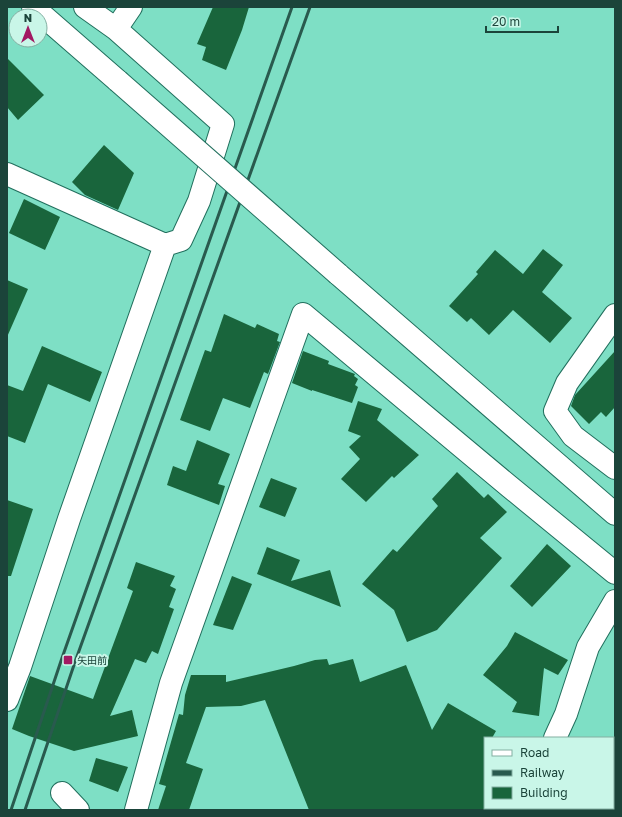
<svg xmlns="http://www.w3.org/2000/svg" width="622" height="817" font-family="'Golos Text','Noto Sans JP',sans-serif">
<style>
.building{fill:#19653c}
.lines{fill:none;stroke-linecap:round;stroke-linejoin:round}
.minor-casing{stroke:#216f5d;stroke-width:24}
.minor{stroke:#fff;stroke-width:22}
.rail{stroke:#295a4e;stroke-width:3}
.minor-bridge-casing{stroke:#216f5d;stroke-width:24;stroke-linecap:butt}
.minor-bridge{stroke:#fff;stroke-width:22}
.poi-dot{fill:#a21862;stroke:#c9f6e8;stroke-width:1.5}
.labels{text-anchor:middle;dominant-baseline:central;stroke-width:4;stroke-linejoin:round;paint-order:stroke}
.poi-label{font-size:10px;fill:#1b443a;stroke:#c9f6e8;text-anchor:start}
</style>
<rect width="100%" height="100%" fill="#7edfc5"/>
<!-- building -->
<path class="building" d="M213 7H249L242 30 226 70 202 60 206 47 197 44Z
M7 58 44 95 18 120 7 107Z
M104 145 134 173 118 210 85 195 72 182Z
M24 199 60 217 45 250 9 233Z
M543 249 563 265 542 292 572 318 550 343 513 310 489 335 471 318 467 322 449 306 478 274 476 272 495 250 523 274Z
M7 280 28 289 7 337Z
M224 314 255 328 257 324 279 334 277 341 280 342 268 374 264 372 250 408 223 398 210 431 180 420 205 350 211 352Z
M42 346 102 372 90 402 48 384 25 443 7 436V385L23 391Z
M303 351 329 361 328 364 355 374 354 376 358 379 355 385 358 387 352 403 312 390V391L292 383Z
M615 351V407L606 417 601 412 589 424 571 406 575 395Z
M358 401 382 409 377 420 419 455 394 478 392 476 366 502 341 479 360 459 349 447 361 436 348 431Z
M197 440 230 454 218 484 225 486 219 505 167 485 173 466 186 471Z
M457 472 484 498 488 494 507 512 480 538 502 558 437 630 407 642 394 610 362 584 393 549 397 552 438 506 432 499Z
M271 478 297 488 285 517 259 507Z
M7 500 33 509 11 576H7Z
M547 544 571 566 532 607 510 586Z
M267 547 300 560 291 581 330 570 341 607 257 574Z
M136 562 175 576 170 586 176 589 169 607 174 609 158 654 152 651 146 663 135 659 110 716 132 710 138 736 74 751 29 736 12 729 30 676 93 699 133 591 127 588Z
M232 576 252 584 233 630 213 625Z
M515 632 568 660 558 675 544 668 539 716 512 712 517 702 483 675 507 646Z
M327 659 329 665 353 659 360 682 406 665 432 730 448 703 496 731 492 738H485V810H309L265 700 241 706 206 707 186 763 203 769 189 810H158L166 786 159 784 179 714 183 715 185 695 191 675H226V682L294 666 315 660Z
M96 758 128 767 118 792 89 781Z"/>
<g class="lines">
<!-- minor casing -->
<g class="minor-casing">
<path id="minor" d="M33 7 118 81
M116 29 131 7
M7 174 165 245 181 240 199 201 223 124 116 29 85 7
M338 274 615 514
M615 315 567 383 555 411 573 436 615 468
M7 700 20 667 69 519 165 245
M555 738 566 714 588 647 615 601
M62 793 78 810
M136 810 171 683 303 314 510 487 615 573
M522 810 523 808"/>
</g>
<!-- minor -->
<use href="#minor" class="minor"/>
<!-- rail -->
<path class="rail" d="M11 810 62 658 292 7
M25 810 75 662 310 7"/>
<!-- minor-bridge casing -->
<g class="minor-bridge-casing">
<path id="minor-bridge" d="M118 81 338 274"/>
</g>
<!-- minor-bridge -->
<use href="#minor-bridge" class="minor-bridge"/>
</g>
<!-- markers -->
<rect class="poi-dot" x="63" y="655" width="10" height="10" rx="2"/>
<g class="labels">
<!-- poi labels -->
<g class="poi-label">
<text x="77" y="660">矢田前</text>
</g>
</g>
<!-- border -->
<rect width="622" height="817" fill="none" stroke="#1b443a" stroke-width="16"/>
<!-- legend -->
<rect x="484" y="737" width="130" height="72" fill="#c9f6e8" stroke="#83afa2"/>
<rect x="492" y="750" width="20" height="6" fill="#ffffff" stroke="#83afa2"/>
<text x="520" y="757" font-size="12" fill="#1b443a">Road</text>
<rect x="492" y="770" width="20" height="6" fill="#295a4e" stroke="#83afa2"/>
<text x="520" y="777" font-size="12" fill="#1b443a">Railway</text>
<rect x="492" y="787" width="20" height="12" fill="#19653c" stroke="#83afa2"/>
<text x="520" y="797" font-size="12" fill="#1b443a">Building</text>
<!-- north arrow -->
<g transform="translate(28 28)"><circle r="19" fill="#c9f6e8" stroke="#83afa2"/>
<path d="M0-3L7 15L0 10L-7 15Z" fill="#a21862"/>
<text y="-6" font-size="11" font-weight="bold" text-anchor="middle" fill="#1b443a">N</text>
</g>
<!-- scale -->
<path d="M486 26v6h72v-6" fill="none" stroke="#1b443a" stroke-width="2"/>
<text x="492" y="26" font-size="12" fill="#1b443a" stroke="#c9f6e8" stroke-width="3" paint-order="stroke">20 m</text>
</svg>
